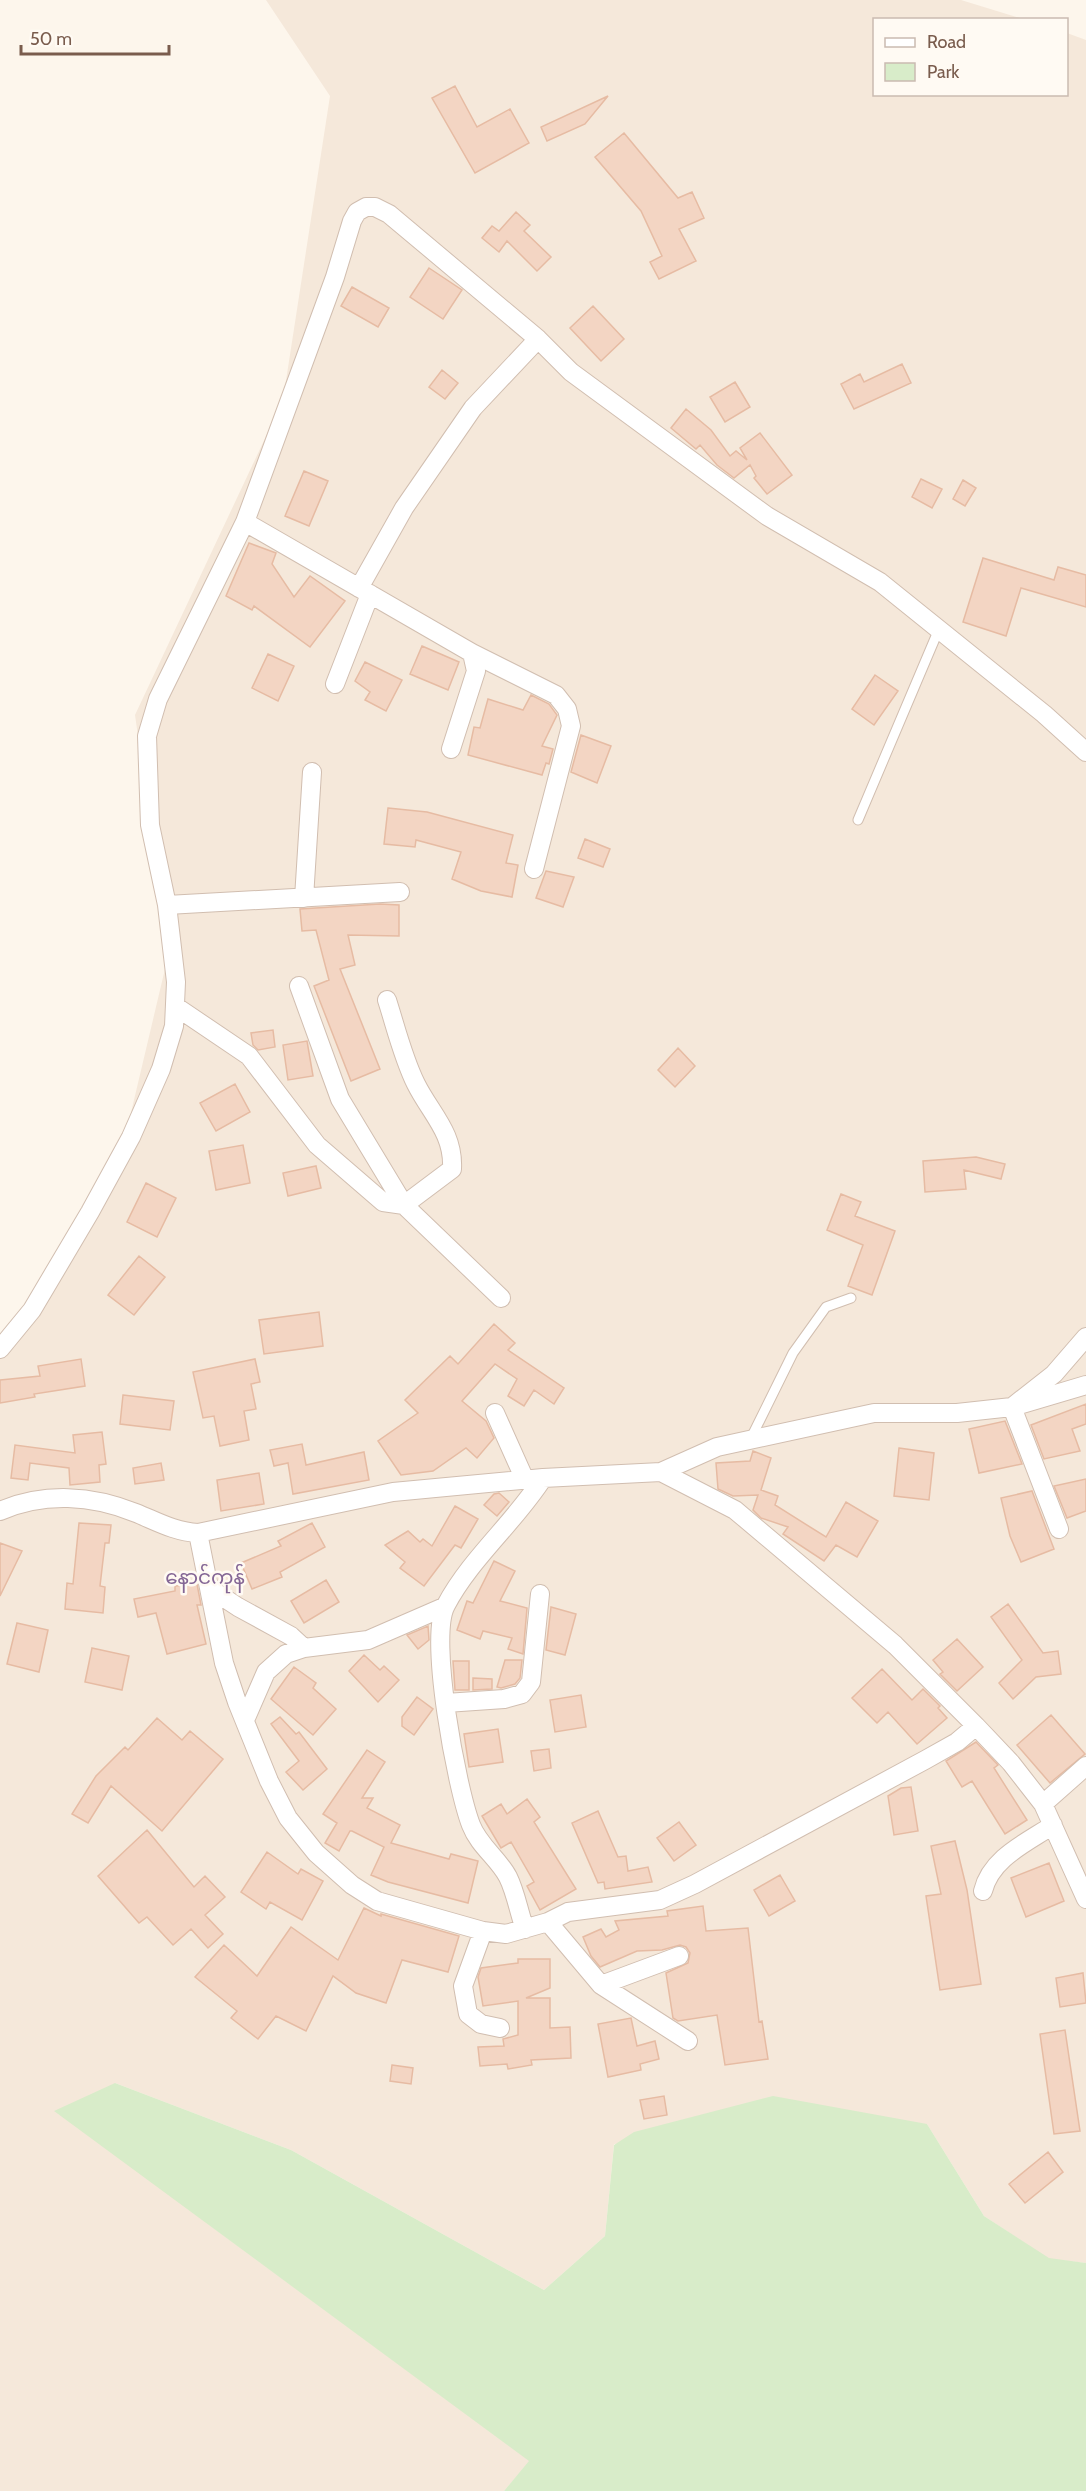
<svg xmlns="http://www.w3.org/2000/svg" width="1086" height="2491" font-family="Cabin,'Noto Sans Myanmar',sans-serif">
<style>
.residential{fill:#f5e8da}
.green{fill:#d8ecc9}
.building{fill:#f3d5c3;stroke:#e6bba3;stroke-width:1.5}
.lines{fill:none;stroke-linecap:round;stroke-linejoin:round}
.service-casing{stroke:#d1beb0;stroke-width:11}
.minor-casing{stroke:#d1beb0;stroke-width:20}
.service{stroke:#fff;stroke-width:9}
.minor{stroke:#fff;stroke-width:18}
.labels{text-anchor:middle;dominant-baseline:central;stroke-width:5;stroke-linejoin:round;paint-order:stroke}
.quarter-label{font-size:20px;fill:#846695;stroke:#fffaf3}
</style>
<rect width="100%" height="100%" fill="#fdf6ec"/>
<!-- residential -->
<path class="residential" d="M266 0H961L1023 19 874 20V94H1066L1067 33 1086 40V2263L1049 2259 984 2216 927 2124 614 2144 605 2236 544 2290 291 2150 115 2083 208 2224 530 2461 504 2491H0V1351L125 1138 169 952 135 715 283 400 330 96Z"/>
<!-- green -->
<path class="green" d="M115 2083 291 2150 544 2290 605 2236 614 2145 634 2132 773 2096 927 2124 984 2216 1049 2258 1086 2263V2491H504L529 2461 54 2111Z"/>
<!-- building -->
<path class="building" d="M455 86 477 127 510 109 529 143 475 173 432 98Z
M608 96 585 124 547 141 541 127Z
M624 133 678 198 692 192 704 218 679 229 696 261 659 279 650 262 662 256 641 211 595 157Z
M516 212 530 225 524 231 551 257 537 271 507 241 499 252 482 238 492 226 499 231Z
M429 268 462 290 443 319 410 297Z
M352 287 389 308 378 327 341 306Z
M593 306 624 339 601 361 570 328Z
M902 364 911 383 854 409 841 384 860 374 864 382Z
M442 370 458 383 445 399 429 387Z
M735 382 750 407 725 422 710 397Z
M686 409 711 430 730 456 736 451 747 460 740 448 760 433 792 475 767 494 754 478 756 476 750 465 734 478 717 465 700 445 696 449 671 428Z
M304 471 328 481 309 526 285 516Z
M921 479 942 489 932 508 912 497Z
M963 480 976 488 965 506 953 499Z
M249 543 276 553 272 564 294 597 310 576 345 601 310 647 254 606 252 610 226 596Z
M983 558 1054 580 1058 567 1086 575V607L1021 588 1006 636 963 622Z
M422 646 459 662 448 690 410 674Z
M268 654 294 666 278 701 252 688Z
M365 662 402 680 386 711 365 700 370 692 355 681Z
M875 675 898 691 874 725 852 709Z
M531 695 549 704 557 715 542 746 553 749 549 764 546 763 542 775 468 755 474 727 480 728 488 699 523 710Z
M581 735 611 746 597 783 571 772Z
M388 808 427 812 513 835 506 863 518 865 512 897 481 891 452 879 461 852 416 840 415 847 384 844Z
M585 839 610 849 603 867 578 858Z
M546 871 574 877 563 907 536 898Z
M380 904 399 905V936L348 935 355 965 340 969 380 1069 351 1081 314 986 329 980 316 930 302 931 300 909Z
M273 1030 275 1047 258 1050 253 1045 251 1033Z
M307 1041 313 1076 288 1080 283 1045Z
M678 1048 695 1066 675 1087 658 1070Z
M235 1084 250 1112 216 1131 200 1103Z
M243 1145 250 1183 216 1190 209 1151Z
M976 1157 1005 1164 1001 1179 964 1170 966 1189 925 1192 923 1161Z
M316 1166 321 1188 288 1196 283 1173Z
M146 1183 176 1198 157 1237 127 1222Z
M841 1194 861 1202 855 1216 895 1231 872 1295 848 1286 863 1245 827 1230Z
M139 1256 165 1277 134 1315 108 1295Z
M319 1312 323 1346 264 1354 259 1320Z
M494 1324 515 1343 508 1350 564 1388 554 1404 534 1390 524 1406 508 1396 517 1379 495 1364 462 1401 486 1421 494 1438 477 1458 466 1448 433 1471 401 1475 378 1441 418 1413 405 1400 450 1356 458 1364Z
M81 1359 85 1386 34 1394 35 1397 0 1403V1380L40 1376 38 1366Z
M255 1359 260 1382 251 1384 256 1409 244 1411 249 1440 220 1446 214 1416 203 1418 193 1372Z
M123 1395 174 1401 170 1430 120 1424Z
M1086 1404V1424L1072 1429 1080 1451 1044 1459 1031 1425Z
M1005 1421 1022 1464 979 1473 969 1429Z
M102 1432 106 1464 99 1465 100 1482 70 1485 69 1468 30 1463 28 1480 11 1478 15 1445 75 1453 73 1435Z
M302 1444 306 1465 364 1452 369 1480 293 1494 288 1463 274 1466 270 1450Z
M899 1448 934 1453 929 1500 894 1496Z
M753 1451 771 1458 761 1490 778 1496 775 1505 826 1537 846 1502 878 1521 857 1557 836 1545 824 1561 783 1534 788 1527 761 1518 753 1510 758 1495 733 1496 718 1489 716 1463 750 1461Z
M161 1463 164 1480 135 1484 133 1468Z
M259 1473 264 1504 221 1511 217 1480Z
M1086 1479V1511L1067 1518 1054 1486Z
M1032 1491 1054 1549 1021 1562 1010 1536 1001 1498Z
M499 1493 509 1502 497 1516 484 1505 494 1494Z
M455 1506 478 1519 461 1548 455 1545 424 1586 400 1568 405 1562 385 1545 408 1531 420 1542 423 1539 432 1546Z
M79 1523 111 1525 109 1543H105L100 1586 105 1587 103 1613 65 1609 67 1583 73 1584Z
M312 1523 325 1547 280 1572 282 1577 252 1589 241 1563 281 1546 278 1541Z
M0 1543 22 1551 0 1596Z
M494 1561 515 1571 500 1601 527 1608 523 1654 508 1649 512 1638 483 1631 480 1639 457 1630 467 1601 473 1603Z
M326 1580 339 1602 304 1623 291 1601Z
M197 1584 201 1605H197L206 1644 167 1654 156 1613 138 1617 134 1599 175 1591V1586Z
M1008 1604 1043 1653 1058 1651 1061 1674 1036 1677 1013 1699 999 1683 1022 1660 991 1617Z
M551 1607 576 1614 565 1655 546 1650Z
M17 1623 48 1630 39 1672 7 1664Z
M428 1626 429 1640 418 1649 407 1635Z
M957 1639 983 1667 957 1691 940 1674 943 1672 933 1660Z
M92 1648 129 1656 122 1690 85 1682Z
M364 1655 380 1670 384 1666 399 1680 378 1702 349 1671Z
M505 1660H522L520 1678 515 1684 501 1688 497 1687Z
M453 1661H469V1690H455Z
M294 1667 316 1683 313 1688 336 1709 313 1735 271 1699Z
M882 1669 912 1700 923 1689 940 1706 938 1708 947 1718 917 1744 888 1712 877 1723 852 1698Z
M473 1678 492 1679V1689L473 1690Z
M581 1695 586 1727 555 1732 550 1700Z
M417 1697 433 1709 414 1735 402 1726V1717Z
M1051 1715 1085 1754 1050 1783 1017 1745Z
M280 1717 296 1734 299 1732 327 1769 303 1790 286 1772 299 1761 271 1724Z
M157 1718 182 1740 190 1731 223 1759 162 1831 111 1786 88 1823 72 1814 96 1776 125 1747 128 1750Z
M498 1729 503 1762 469 1767 464 1734Z
M976 1742 998 1765 994 1768 1027 1820 1005 1834 972 1781 962 1787 946 1761Z
M549 1749 551 1768 534 1771 531 1751Z
M367 1750 385 1762 362 1798H373L367 1808 400 1825 391 1843 449 1859 451 1854 478 1861 468 1903 388 1882 371 1875 384 1847 352 1831H350L339 1851 325 1843 337 1823 323 1814Z
M911 1787 918 1831 894 1835 888 1796 901 1788Z
M527 1799 540 1817 534 1822 576 1889 540 1910 527 1886 534 1882 511 1842 501 1848 482 1816 501 1804 507 1814Z
M598 1811 618 1857 626 1856 628 1871 648 1867 652 1882 605 1889 604 1882 598 1883 572 1823Z
M679 1822 696 1845 674 1861 657 1838Z
M147 1830 194 1887 205 1876 225 1897 205 1915 223 1934 208 1948 191 1929 173 1945 147 1917 139 1923 98 1876Z
M955 1841 967 1890 981 1984 940 1990 926 1896 941 1894 931 1846Z
M267 1852 298 1874 301 1869 323 1881 302 1920 270 1902 266 1909 241 1892Z
M1049 1863 1064 1901 1026 1917 1011 1878Z
M780 1875 795 1901 769 1916 754 1890Z
M703 1906 706 1931 748 1928 759 2022 762 2021 768 2059 725 2065 717 2015 678 2021 673 2018 666 1973 688 1963 690 1953 686 1947 680 1945 662 1950 637 1951 600 1967 591 1956 583 1937 601 1929 606 1937 619 1930 615 1921 668 1916 667 1911Z
M364 1908 381 1916V1914L459 1936 448 1972 402 1960 386 2003 356 1993 333 1976 306 2031 276 2016 258 2039 231 2018 237 2011 195 1977 224 1945 257 1976 291 1927 338 1960Z
M518 1959H550V1988L526 1998H550V2028L570 2027 571 2058 531 2060 532 2065 508 2069 507 2064 480 2066 478 2047 504 2046 503 2039 518 2035V2001L483 2006 478 1977 481 1968 518 1963Z
M1083 1973 1086 2003 1060 2007 1056 1978Z
M631 2018 637 2046 655 2041 659 2059 640 2064 641 2070 608 2077 598 2024Z
M1065 2030 1080 2131 1054 2134 1040 2034Z
M392 2065 413 2068 411 2084 390 2081Z
M664 2096 667 2115 644 2119 640 2100Z
M1048 2152 1063 2172 1025 2203 1009 2184Z"/>
<g class="lines">
<!-- service casing -->
<g class="service-casing">
<path id="service" d="M858 820 939 629
M750 1440 793 1353 826 1307 851 1298"/>
</g>
<!-- minor casing -->
<g class="minor-casing">
<path id="minor" d="M245 522 472 653 476 671 451 749
M359 588 404 508 473 408 538 339
M472 653 556 695 567 709 571 726 534 869
M335 684 370 594
M304 898 312 772
M167 905 400 892
M299 986 340 1099 404 1205 452 1169C454 1133 431 1114 416 1084 403 1058 396 1028 387 1000
M175 1006 249 1056 317 1145 383 1202 404 1205 501 1298
M0 1349 32 1310 90 1212 131 1137 161 1069 174 1026 176 982 167 905 150 825 147 736 158 699 245 522 335 277 352 221 357 212 366 207H375L389 214 538 339 571 372 767 516 880 582 1044 714 1086 752
M495 1413 525 1480
M661 1472 735 1510 895 1645 976 1726 1011 1763 1043 1804 1086 1899
M0 1511C44 1492 92 1495 136 1513 156 1521 175 1532 198 1533L393 1492 543 1478 661 1472 717 1447 874 1413H957L1012 1407 1054 1374 1086 1337
M1059 1529 1012 1407 1086 1385
M198 1533 224 1663 237 1702 269 1781 288 1818 316 1853 352 1885 377 1901 483 1931 506 1934 548 1922 568 1912 660 1900 695 1884 925 1760 957 1742 976 1726
M209 1588 238 1607 291 1636 304 1648
M446 1703 504 1699 522 1694 531 1682 540 1594
M245 1720 266 1672 286 1654 304 1648 368 1640 444 1607
M1043 1804 1086 1766
M983 1891C991 1858 1026 1843 1053 1825
M548 1922 601 1985 688 2041
M525 1929C519 1913 516 1893 508 1877 498 1858 479 1846 471 1825 457 1789 428 1637 446 1605 471 1558 514 1523 543 1478
M483 1931 463 1986 468 2014 481 2024 500 2028
M601 1985 679 1956"/>
</g>
<!-- service -->
<use href="#service" class="service"/>
<!-- minor -->
<use href="#minor" class="minor"/>
</g>
<g class="labels">
<!-- quarter labels -->
<g class="quarter-label">
<text x="205" y="1577">နောင်ကုန်</text>
</g>
</g>
<!-- legend -->
<rect x="873" y="18" width="195" height="78" fill="#fffaf3" stroke="#cabbb1" stroke-width="1.5"/>
<rect x="885" y="38" width="30" height="9" fill="#ffffff" stroke="#cabbb1" stroke-width="1.5"/>
<text x="927" y="48" font-size="18" fill="#7a5c4d">Road</text>
<rect x="885" y="63" width="30" height="18" fill="#d8ecc9" stroke="#cabbb1" stroke-width="1.5"/>
<text x="927" y="78" font-size="18" fill="#7a5c4d">Park</text>
<!-- scale -->
<path d="M21 45v9h148v-9" fill="none" stroke="#7a5c4d" stroke-width="3"/>
<text x="30" y="45" font-size="18" fill="#7a5c4d" stroke="#fffaf3" stroke-width="4.5" paint-order="stroke">50 m</text>
</svg>
